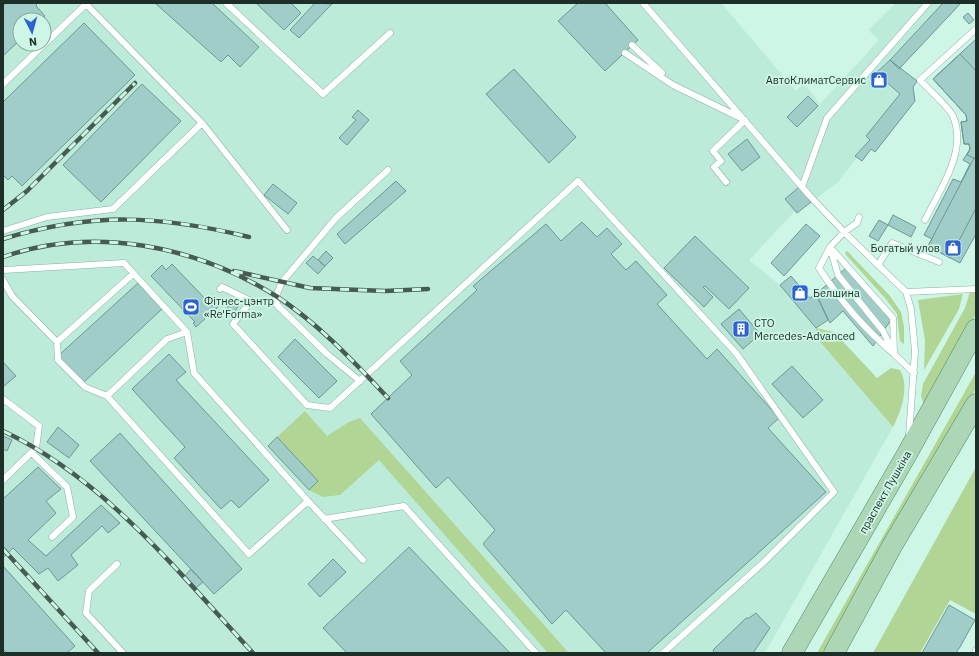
<svg xmlns="http://www.w3.org/2000/svg" width="979" height="656" font-family="'IBM Plex Sans',sans-serif">
<style>
.built{fill:#bcecd9;fill-rule:evenodd}
.green{fill:#b0d594}
.building{fill:#a1cdc9;stroke:#6d9894}
.lines{fill:none;stroke-linecap:round;stroke-linejoin:round}
.lane-casing{stroke:#8ab1a2;stroke-width:7}
.primary-casing{stroke:#578966;stroke-width:21}
.lane{stroke:#fff;stroke-width:6}
.primary{stroke:#add6b7;stroke-width:20}
.rail-casing{stroke:#465c53;stroke-width:4.5}
.rail{stroke:#cdf6e6;stroke-width:3;stroke-dasharray:9;stroke-linecap:butt}
.labels{text-anchor:middle;dominant-baseline:central;stroke-width:3.5;stroke-linejoin:round;paint-order:stroke}
.poi-label{font-size:11px;fill:#1e2e28;stroke:#cdf6e6;text-anchor:start}
.street-label{font-size:11px;fill:#1e2e28;stroke:#cdf6e6}
</style>
<rect width="100%" height="100%" fill="#cdf6e6"/>
<!-- built -->
<path class="built" d="M6 3H721L796 91 804 83 820 104 879 40 868 30 896 3H943L876 73 900 94 866 136 870 140 856 156 857 158 838 182 797 213 795 211 749 260 780 285 816 328V337L893 427 765 653H3V6ZM20 20H44V44H20Z"/>
<!-- green -->
<path class="green" d="M847 251 890 296 901 312 904 327V344L900 341 897 314 885 298 846 255 845 253Z
M970 292 976 293V314L924 405 921 396 923 384 965 308Z
M963 294 959 309 924 370 925 340 918 300Z
M816 328 834 332 877 378 891 368 900 370C910 387 901 411 893 427L816 337Z
M976 372V388L973 394 824 653H817Z
M305 411 327 436 349 422 360 418 568 652 548 653 379 460 340 495 323 497 309 490 318 481 277 437Z
M976 467V614L950 600 920 653H873Z"/>
<!-- building -->
<path class="building" d="M6 3H37L36 6 45 16 41 20H20V40L3 56V6Z
M155 3H212L259 47 240 67 228 55 221 62Z
M256 3H291L301 13 284 30Z
M315 3 332 4 299 38 290 30Z
M578 3H605L638 40 605 71 558 21Z
M943 3H961L899 69 890 60Z
M968 13 974 20 969 24 963 17Z
M84 23 135 75 22 186 12 176 8 180 3 175V102Z
M976 39V234L960 263 928 246 932 239 924 235 953 179 961 182 970 164 963 160 970 149 969 144H964L961 122 967 121 966 115 933 79Z
M960 54 976 71V159L967 155 970 149 969 144H964L961 122 967 121 966 115 933 79Z
M890 60 917 81 913 87 915 101 875 152 871 149 862 161 855 156 870 140 866 136 900 94 876 73Z
M514 69 576 137 549 163 486 94Z
M142 84 181 121 101 202 63 165Z
M808 96 818 106 797 127 787 117Z
M358 110 369 120 347 145 339 138 356 120 352 117Z
M747 139 760 157 742 171 728 154Z
M974 158 976 159V208L950 258 928 246Z
M396 181 406 191 345 244 337 234Z
M273 184 297 203 288 214 264 195Z
M799 187 811 202 797 213 785 199Z
M893 215 916 227 911 237 888 225Z
M879 220 888 225 878 241 869 236Z
M582 222 597 237 607 228 622 244 611 254 626 270 636 261 667 295 657 304 707 359 717 349 779 418 768 428 826 492 647 653H606L566 610 552 624 483 544 495 530 448 477 436 488 371 414 412 375 400 361 477 290 473 286 546 224 561 241Z
M806 224 820 236 784 276 771 263Z
M695 236 749 288 729 309 705 286 703 287 713 297 704 307 664 268Z
M326 251 333 258 325 266 318 260Z
M313 256 325 266 318 274 306 263Z
M172 264 212 306 216 303 219 306 196 327 193 323 195 322 151 276 162 265 166 270Z
M846 268 891 320 873 346 843 311 830 323 816 294Z
M791 276 810 298 816 294 828 320 816 328 780 285Z
M138 283 162 309 83 383 58 356Z
M232 301 239 305 234 313 227 308Z
M739 309 760 334 743 349 721 324Z
M295 339 337 381 319 398 278 357Z
M169 354 186 372 176 380 269 480 239 508 231 500 221 509 174 458 185 447 132 389Z
M3 362 16 376 3 387Z
M792 366 823 400 803 418 772 384Z
M58 427 79 445 69 458 47 442Z
M120 433 242 569 214 594 90 461Z
M3 436 12 440 7 451 3 449Z
M277 437 318 481 309 490 268 446Z
M38 467 61 489 46 501 56 513 28 540 46 556 101 505 120 523 108 533 102 526 71 555 78 565 58 581 48 568 39 574 13 548 3 558V499Z
M409 547 510 653H347L323 628Z
M333 559 346 572 320 597 308 584Z
M3 566 75 646 67 653H7L3 649Z
M191 569 203 582 196 588 184 577Z
M949 605 975 620 960 647 956 653H922Z
M756 613 770 628 753 653H714L713 650 746 618H749Z"/>
<g class="lines">
<!-- lane casing -->
<g class="lane-casing">
<path id="lane" d="M226 3 323 94 390 33
M643 3 809 195 844 232 906 292 911 309 915 351 909 436
M632 45 662 73
M625 53 673 85 745 120 713 151 721 161 714 167 726 182
M3 84 86 4 202 123 287 230
M802 187 827 118 928 3
M859 217 857 223 844 232 830 247 838 275 883 331 894 354 914 373
M925 220C940 189 968 151 953 116 949 107 927 88 920 80L976 29
M3 231 47 217 113 209 202 123
M830 247 893 318 894 354C866 330 839 299 819 268Z
M878 265 892 243 939 262
M3 270 124 263 187 332 194 373 308 501 363 560
M3 280 12 296 57 342 133 274
M220 289 222 287 251 301 233 324 307 405 330 408 578 181 736 353 834 492 764 562 663 653
M906 292 976 289
M187 332 167 339 107 396 249 554 308 501
M57 342 58 360 85 387 107 396
M360 381 327 354 277 305 276 296 282 282 336 218 388 170
M3 399 39 426 36 448 3 480
M32 453 67 487 73 517 52 537
M324 519 404 506 536 653
M117 564 89 591 86 613 123 653
M975 653 976 650"/>
</g>
<!-- primary casing -->
<g class="primary-casing">
<path id="primary" d="M792 653 907 454 976 329
M834 653 892 546 976 404"/>
</g>
<!-- lane -->
<use href="#lane" class="lane"/>
<!-- primary -->
<use href="#primary" class="primary"/>
<!-- rail casing -->
<g class="rail-casing">
<path id="rail" d="M3 210 27 191 135 83
M3 239C92 212 159 215 249 237
M3 257C94 225 196 246 276 296 318 323 354 362 388 398
M234 271 310 288 385 291 428 289
M3 431C105 479 178 572 253 653
M3 549 98 653"/>
</g>
<!-- rail -->
<use href="#rail" class="rail"/>
</g>
<!-- icons -->
<defs>
<g id="shop-square" transform="scale(0.9)"><rect x="-9" y="-9" width="18" height="18" rx="4" fill="#2e62d0" stroke="#cdf6e6"/><path d="M-5-2.5h2.3a2.7 3.5 0 0 1 5.4 0H5L5.5 6h-11ZM-1.5-2.5h3a1.5 2.3 0 0 0-3 0Z" fill="#fff"/></g>
<g id="stadium-square" transform="scale(0.9)"><rect x="-9" y="-9" width="18" height="18" rx="4" fill="#2e62d0" stroke="#cdf6e6"/><path d="M0-5a6.5 5 0 1 0 0 10a6.5 5 0 1 0 0-10ZM-3.5-1.8h7v3.6h-7Z" fill="#fff"/></g>
<g id="building-square" transform="scale(0.9)"><rect x="-9" y="-9" width="18" height="18" rx="4" fill="#2e62d0" stroke="#cdf6e6"/><path d="M-4-6H4V6H1V3H-1V6H-4ZM-2.5-4.3h1.7v1.8h-1.7ZM.8-4.3h1.7v1.8H.8ZM-2.5-1h1.7V.8h-1.7ZM.8-1h1.7V.8H.8Z" fill="#fff"/></g>
</defs>
<g fill-rule="evenodd">
<use href="#shop-square" x="879" y="80"/>
<use href="#shop-square" x="953" y="248"/>
<use href="#shop-square" x="800" y="293"/>
<use href="#stadium-square" x="191" y="307"/>
<use href="#building-square" x="741" y="329"/>
</g>
<g class="labels">
<!-- poi labels -->
<g class="poi-label">
<text x="866" y="80" text-anchor="end">АвтоКлиматСервис</text>
<text x="940" y="248" text-anchor="end">Богатый улов</text>
<text x="813" y="293">Белшина</text>
<text x="204" y="301">Фітнес-цэнтр<tspan x="204" dy="13">«Re'Forma»</tspan></text>
<text x="754" y="323">СТО<tspan x="754" dy="13">Mercedes-Advanced</tspan></text>
</g>
<!-- street labels -->
<g class="street-label">
<text transform="translate(885 492) rotate(-60)">праспект Пушкіна</text>
</g>
</g>
<!-- border -->
<rect width="979" height="656" fill="none" stroke="#1e2e28" stroke-width="8"/>
<!-- north arrow -->
<g transform="translate(32 32) rotate(174)"><circle r="19" fill="#cdf6e6" stroke="#87a69a"/>
<path d="M0-3L7 15L0 10L-7 15Z" fill="#2e62d0"/>
<text y="-6" font-size="11" font-weight="bold" text-anchor="middle" fill="#1e2e28">N</text>
</g>
</svg>
